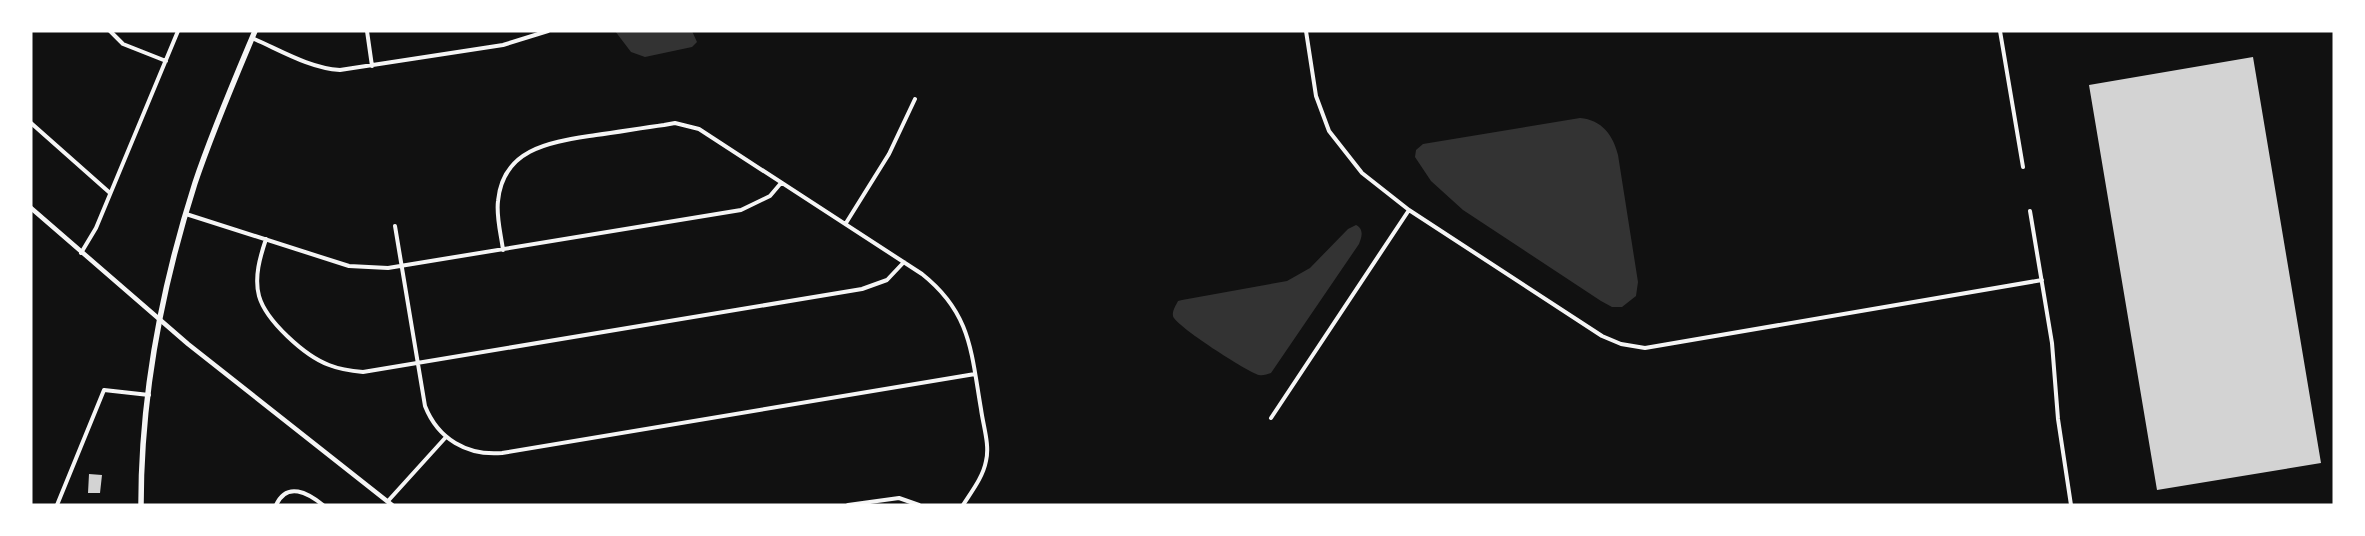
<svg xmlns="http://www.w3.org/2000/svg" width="2365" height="536" font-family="Manrope,sans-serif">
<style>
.water{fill:#333}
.building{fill:#d3d3d3}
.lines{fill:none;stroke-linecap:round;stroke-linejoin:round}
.minor{stroke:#f5f5f5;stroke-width:4}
.tertiary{stroke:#f5f5f5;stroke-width:4.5}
.primary{stroke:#f5f5f5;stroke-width:5.5}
</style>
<rect width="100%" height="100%" fill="#111"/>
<!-- water -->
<path class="water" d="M615 31H692L697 42 692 47 645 57 631 52Z
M1580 118C1602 120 1613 135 1618 155L1638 282 1636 296 1622 307H1612L1601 301 1463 210 1431 181 1415 157 1416 150 1423 144Z
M1356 225C1364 229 1362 237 1359 244L1271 373C1267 374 1263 376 1259 375 1249 373 1174 325 1173 316 1172 311 1176 305 1178 301L1182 300 1287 281 1310 268 1348 229Z"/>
<!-- building -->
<path class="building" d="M2253 57 2321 463 2157 490 2089 85Z
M89 474 102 475 100 493H88Z"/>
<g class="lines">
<!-- minor -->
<path class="minor" d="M110 31 123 44 166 61
M367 31 372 66
M1306 31 1316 96 1329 131 1362 173 1409 210 1602 336 1621 344 1645 348 2042 280
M2000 31 2023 167
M252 38C280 50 309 68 340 70L503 45 548 31
M31 123 110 193
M2030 211 2052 343 2058 419 2071 505
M186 214 349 266 388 268 741 210 770 196 781 183
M846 223 889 154 915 99
M395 226 425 406C438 439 467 456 502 453L975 374
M266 239C260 257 254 277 259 296 266 321 305 356 329 365 339 369 351 371 363 372L862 289 887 280 904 262
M503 250C501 234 496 217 498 201 503 147 553 142 596 135 619 132 641 128 664 125L675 123 699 129 922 274C971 313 971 351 981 409 983 425 990 445 986 461 983 477 972 491 963 505
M81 253 96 228 178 31
M1271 418 1409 210
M388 501 446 437
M57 505 104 390 149 395
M276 505C287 481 308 493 323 505
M848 505 899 498 919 505"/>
<!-- tertiary -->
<path class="tertiary" d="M31 208 188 344 392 505"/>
<!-- primary -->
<path class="primary" d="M141 505C141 397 162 286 195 183 212 132 234 81 255 31"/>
</g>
<!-- border -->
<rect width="2365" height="536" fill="none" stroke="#ffffff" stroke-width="65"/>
</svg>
